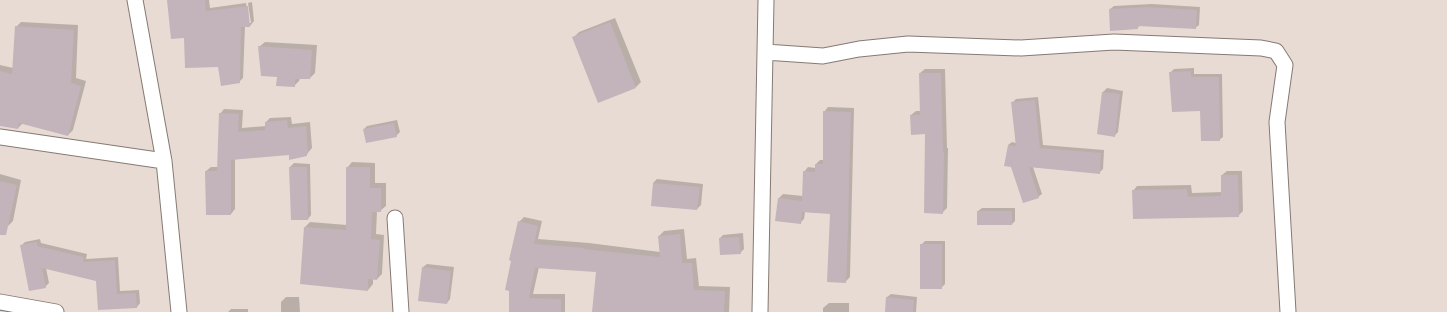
<svg xmlns="http://www.w3.org/2000/svg" width="1447" height="312" font-family="'Public Sans',sans-serif">
<style>
.shadow{fill:#0003}
.building{fill:#c2b4ba}
.lines{fill:none;stroke-linecap:round;stroke-linejoin:round}
.street-casing{stroke:#857a73;stroke-width:17}
.street{stroke:#fff;stroke-width:15}
</style>
<rect width="100%" height="100%" fill="#e8dbd3"/>
<!-- shadow -->
<path class="shadow" d="M168 0H209L210 8 246 3 249 23H251L248 3 252 2 254 21 250 26H245L243 78 239 82 185 37Z
M1152 4 1200 7 1199 25 1195 28 1141 25 1137 28 1110 9 1114 6Z
M615 18 641 82 636 87 573 38 579 32Z
M21 22 78 25 76 78 86 81 73 130 68 135 23 123 18 128 0 125V65L13 68 16 27Z
M265 42 317 45 315 73 310 78H300L299 81 294 86 278 76 259 47Z
M1194 68V74H1222L1223 137 1219 140 1201 110 1170 73 1174 69Z
M925 69H945L947 148H948L947 208 943 212 926 133 911 115 916 111H921L920 73Z
M1107 88 1123 91 1118 132 1114 136 1098 134 1103 92Z
M1038 97 1043 145 1104 150 1103 169 1099 173 1033 167 1042 194 1038 197 1008 145 1012 142 1016 143 1012 103 1016 99Z
M828 107 854 108 850 277 845 282 831 213 805 212 804 219 800 223 776 220 779 198 783 194 803 196 804 172 808 167 816 168V164L820 160H824V112Z
M224 109 243 110 242 128 266 126V122L270 118 291 117 292 124 310 122 312 148 306 155 290 154 235 158V209L231 214H207L206 171 211 167H218L220 114Z
M397 120 400 132 396 136 364 129 367 126Z
M352 162 375 163V183H386V206L380 211H377L376 234 384 235 382 274 377 279H373V284L368 290 305 227 310 222 347 225V168Z
M294 163 310 164 311 215 308 219 290 167Z
M1227 171H1242L1243 211 1238 216 1133 191 1137 186 1191 185 1192 193 1222 192V175Z
M0 174 21 180 13 221 8 226 0 224Z
M657 179 703 184 701 205 697 209 653 183Z
M982 208H1015V221L1012 224 978 211Z
M524 217 542 221 538 239 589 243 660 252 659 236 664 231 684 229 687 259 696 258 699 286 730 287 729 312H593L597 271 539 267 533 294H565V312H510L519 222Z
M743 233 744 249 740 253 720 238 723 235Z
M40 239 41 243 87 254 86 259 118 257 120 291 139 290 140 303 137 307 99 309 97 280 46 268 49 283 45 287 21 246 25 242Z
M925 241H945V284L941 288 921 245Z
M427 264 454 267 450 299 447 303 423 267Z
M891 294 917 297 916 312H886L887 297Z
M286 297H299L300 312H281V302Z
M829 303H849V312H823V308Z
M231 309H248V312H228Z"/>
<!-- building -->
<path class="building" d="M167 0H205L206 11 248 6 250 27H241L240 83 221 86 218 67 185 68 184 38 171 39Z
M1148 7 1197 10 1196 29 1138 26V29L1110 31 1109 9Z
M610 22 636 88 598 103 572 37Z
M15 26 74 30 71 83 81 86 68 136 19 123 18 129 0 126V71L12 74Z
M258 46 312 50 310 79H295V87L276 86 277 77 261 76Z
M1191 71V77H1219L1220 141H1201L1200 111 1172 112 1169 72Z
M919 73H941L943 152H944L943 214 924 213 925 134 911 135 910 115H920Z
M1102 92 1120 94 1115 137 1097 134Z
M1035 100 1040 148 1101 153 1100 174 1029 167 1039 198 1023 203 1011 167 1004 166 1008 145 1016 146 1011 102Z
M823 111 851 112 848 228 846 283 827 282 830 214 802 212 801 224 775 221 778 198 802 201 803 171 815 172V164H823Z
M219 113 239 114 238 132 265 130V122L287 120 288 128 306 126 308 154H307V156L289 160V155L231 160V215H206L205 171H217Z
M394 123 397 137 366 143 363 129Z
M289 167H307L308 220H291Z
M346 167H370V188H381V212H372L371 239 380 240 377 280 368 279V291L300 284 304 227 346 230Z
M1221 175H1238L1239 217 1133 219 1132 190 1187 189 1188 197 1221 196Z
M0 181 17 185 6 235H0Z
M653 183 700 187 697 210 651 206Z
M977 211H1012V225H977Z
M518 221 538 226 534 244 584 248V249L660 257 658 236 680 234 682 263H692L694 290 725 291 724 312H592L596 272 535 268 529 298 561 299V312H509V291L505 290 511 261 509 260Z
M739 237 741 254 720 255 719 238Z
M37 242V246L84 257 83 262 115 260 117 294 136 293 137 308 98 310 96 281 42 268 46 288 29 291 20 245Z
M920 244H942V289H920Z
M422 267 451 271 447 304 418 301Z
M886 297 914 300 913 312H885Z"/>
<g class="lines">
<!-- street casing -->
<g class="street-casing">
<path id="street" d="M135 0 164 161 179 312
M765 52 823 56 859 49 908 44 1021 48 1114 42 1261 48 1276 51 1285 65 1277 122 1288 312
M0 137 164 161
M395 218 401 312
M0 302 56 312
M760 312 766 0"/>
</g>
<!-- street -->
<use href="#street" class="street"/>
</g>
</svg>
